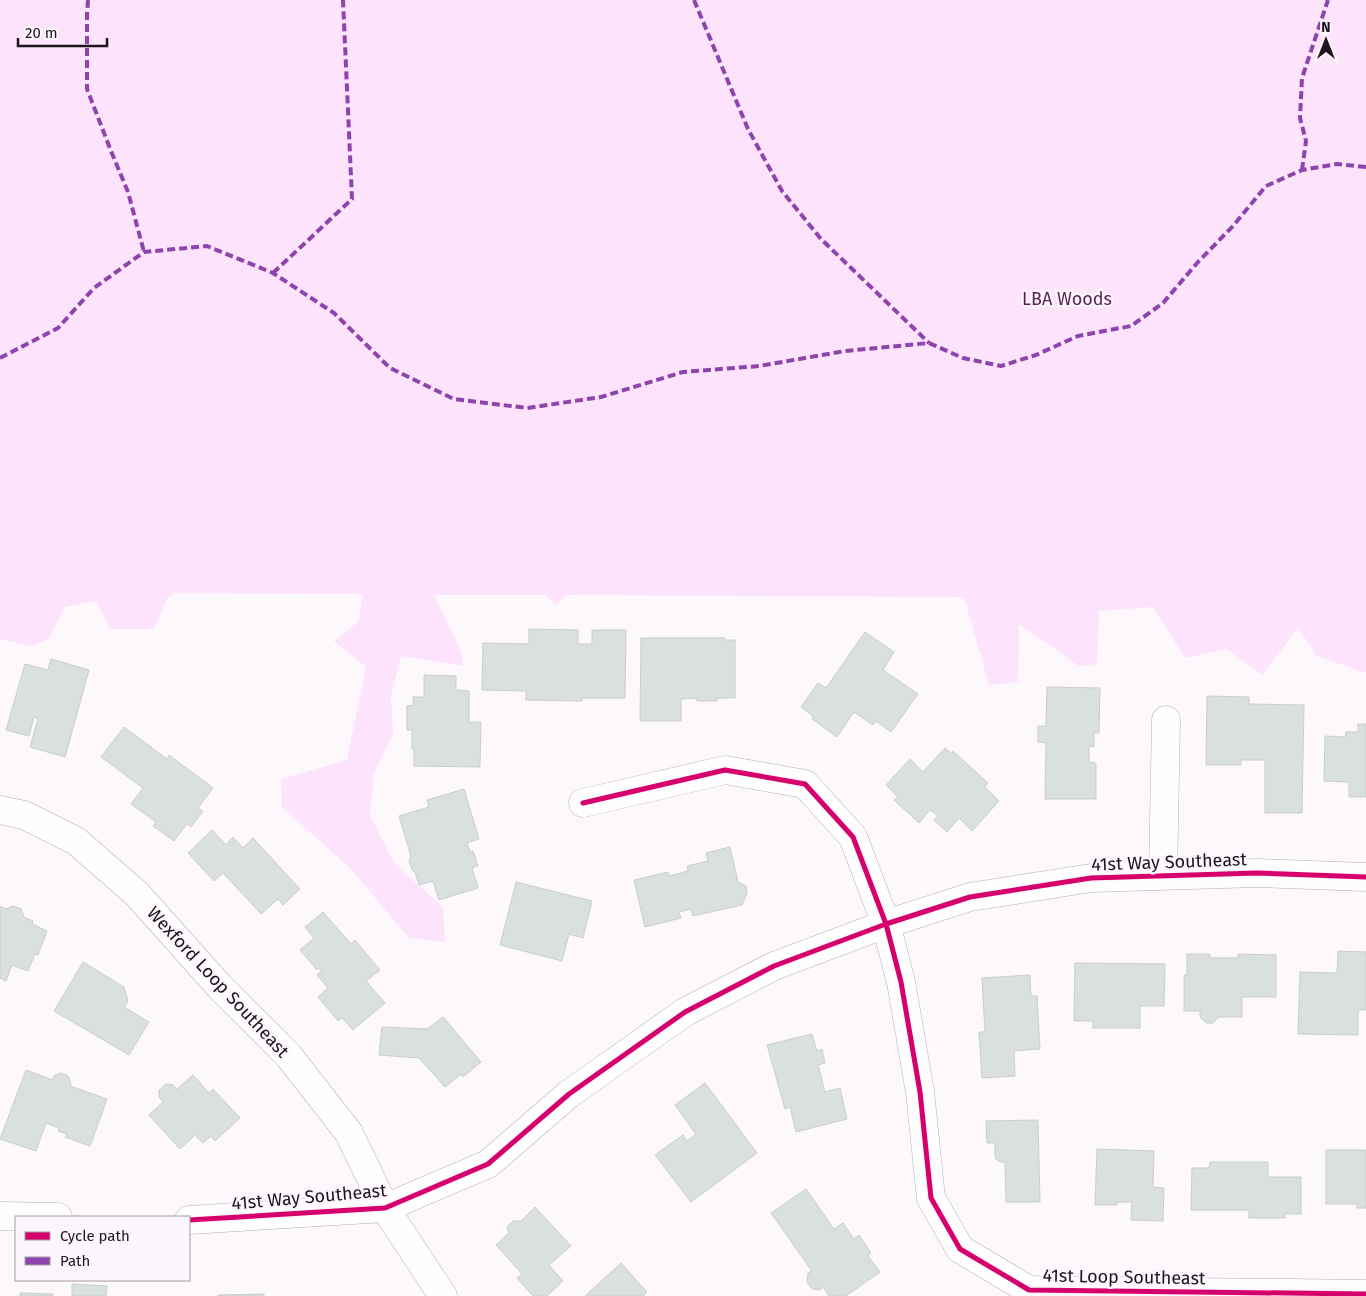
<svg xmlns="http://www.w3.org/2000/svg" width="1366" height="1296" font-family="'Fira Sans',sans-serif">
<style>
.green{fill:#fde3fc}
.building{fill:#dae0de;stroke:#c9cecc}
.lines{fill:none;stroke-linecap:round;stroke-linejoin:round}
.minor-casing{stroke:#b7b0b7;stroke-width:29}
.minor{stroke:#fffeff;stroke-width:28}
.quiet{stroke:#8e44ad;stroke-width:4;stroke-dasharray:8 4;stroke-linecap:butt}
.cycleway-casing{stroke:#fdf7fd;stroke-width:8}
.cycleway{stroke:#d6006c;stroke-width:5}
.labels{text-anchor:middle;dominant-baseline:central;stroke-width:5;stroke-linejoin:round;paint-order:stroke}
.park-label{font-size:18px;fill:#581e59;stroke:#fdf7fd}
.street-label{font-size:18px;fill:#1e141e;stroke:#fdf7fd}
</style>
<rect width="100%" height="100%" fill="#fcf8fc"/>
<!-- green -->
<path class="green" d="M0 0H1366V673L1317 656 1298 628 1262 675 1227 649 1185 658 1153 607 1099 611 1097 664 1079 666 1019 624 1018 682 989 685 964 597 566 595 557 605 545 595H434L462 653V666L401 656 391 696 393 734 374 774 370 815 394 863 443 907 445 942 409 938 352 870 282 807 281 779 347 760 366 667 334 641 358 622 363 594 174 593 167 599 154 629H110L96 601 65 607 49 639 31 646 0 639Z"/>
<!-- building -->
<path class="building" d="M529 629 578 630V644H592V630H626L625 698H582V701L526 700V691L482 690 483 643 529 644Z
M865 632 894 652 883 670 918 694 891 732 876 721 873 725 854 712 837 737 812 719 813 716 801 707 818 683 826 688Z
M641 638H725V640H735V698H717V701H697V698L681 699V721H640Z
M51 659 89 670 65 757 30 747 38 719 34 717 29 736 6 730 25 664 48 670Z
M424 675 456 676V690L469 691V722H481L480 767 414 766V749H412V730H407V706L413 705V697H424Z
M1047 687 1100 688 1099 733H1094V747L1089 746V762L1096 763V799H1045L1046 743 1038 742V726H1046Z
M1207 696 1249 697V704L1304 705 1302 813H1265V760H1241V765H1206Z
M1358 724H1366V797H1349V782L1324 781 1325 736 1345 737 1346 732H1358Z
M124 727 167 759 169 755 213 788 198 808 203 811 191 827 187 824 174 841 153 826 156 822 131 804 143 788 101 757Z
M945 748 952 754 953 751 988 783 985 787 999 801 972 831 959 818 947 832 934 820 938 816 930 810 919 823 894 800 898 797 886 785 910 759 923 772Z
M464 789 479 839 467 843 470 852 473 851 478 866 472 868 478 888 439 900 433 881 419 885 415 872 412 870 409 861 411 856 399 816 429 807 427 800Z
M212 830 226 845 233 837 243 848 253 838 300 889 283 905 278 899 261 914 223 873 214 881 188 853Z
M730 847 738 882 746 886 747 893 742 905 693 916 691 909 679 912 681 918 645 927 634 880 668 872 669 876 688 871 687 866 708 861 706 853Z
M516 882 592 901 583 938 569 934 562 961 500 945Z
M0 906 6 909 13 906 21 909 24 917 33 921 32 924 47 931 38 955 35 954 28 971 12 965 6 981 0 978Z
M323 912 351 944 355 940 380 970 366 981 385 1003 353 1030 342 1018 338 1021 318 997 328 988 317 975 321 971 319 968 317 970 300 950 314 938 305 927Z
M1338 951 1366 952V1010H1358V1035L1298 1034 1300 972 1337 973Z
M1187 954H1210V958H1238V954L1276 955V997H1242V1017H1218L1213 1023H1206L1200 1017V1011H1184V975H1187Z
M83 962 124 987 128 1001 124 1007 149 1022 129 1055 54 1011Z
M1075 963 1165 964 1164 1006H1140V1028H1093V1021H1074Z
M1030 975 1031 996H1037L1040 1049 1014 1051 1015 1076 982 1078 979 1032H985L982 978Z
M443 1017 481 1062 463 1077 461 1074 445 1087 419 1058 379 1055 382 1027 427 1029Z
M812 1034 817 1051 822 1049 825 1063 818 1065 825 1092 840 1088 847 1119 796 1132 790 1107 785 1109 767 1045Z
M26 1070 53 1080 54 1076 61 1073 68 1076 71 1083 70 1086 107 1099 90 1146 65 1137 67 1134 58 1131 59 1128 46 1123 36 1151 0 1139Z
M193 1075 209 1093 213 1089 240 1118 215 1141 211 1136 203 1143 195 1135 180 1149 149 1115 163 1102 159 1097V1090L166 1084 173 1085 177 1089Z
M705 1083 757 1153 691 1202 655 1155 683 1135 687 1141 696 1134 675 1105Z
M1038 1120 1040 1202H1006L1005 1162H1000L995 1158V1143H987L986 1121Z
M1097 1149 1154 1151 1153 1187 1164 1188 1163 1221 1131 1220 1132 1202H1117V1205H1095Z
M1326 1150H1366V1208H1357V1204H1326Z
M1210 1162H1268V1177H1301V1214H1285V1218H1249V1210H1191L1192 1168H1209Z
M806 1189 834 1229 843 1223 854 1239 859 1235 871 1253 868 1256 880 1272 846 1296H829L823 1287 820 1290 812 1289 807 1282 808 1273 812 1271 771 1213Z
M535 1207 571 1246 549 1265 563 1281 547 1296H533L517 1278 522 1274 496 1245 509 1233 507 1227 513 1221H521Z
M621 1263 647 1292 643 1296H585Z
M72 1284 107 1286 106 1296H72Z
M20 1293 53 1294V1296H20Z
M264 1294V1296H218V1295Z"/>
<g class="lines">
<!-- minor casing -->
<g class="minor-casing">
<path id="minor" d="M583 803 725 770 805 784 853 837 886 924 901 982 920 1092 931 1198 960 1249 1029 1290 1366 1294
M0 810 24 815 76 841 137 894 219 986 288 1055 349 1133 385 1208 443 1296
M1163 875 1166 720
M0 1216 58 1217
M189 1220 385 1208 488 1164 569 1094 685 1012 774 966 886 924 970 897 1091 878 1257 873 1366 877"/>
</g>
<!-- minor -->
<use href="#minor" class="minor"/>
<!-- quiet -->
<path class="quiet" d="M88 0 87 15V89L111 151 128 192 144 252
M694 0 748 129 782 191 821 239 929 343
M1302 170 1306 141 1300 118 1302 78 1328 0
M273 273 352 199 343 0
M0 358 58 328 94 288 144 252 207 246 273 273 334 313 390 368 454 399 527 408 601 397 683 372 759 366 845 351 929 343 963 358 1001 366 1036 355 1078 336 1131 326 1163 303 1198 262 1233 226 1266 186 1302 170 1337 164 1366 167"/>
<!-- cycleway casing -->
<g class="cycleway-casing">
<path id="cycleway" d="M583 803 725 770 805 784 853 837 886 924 901 982 920 1092 931 1198 960 1249 1029 1290 1366 1294
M189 1220 385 1208 488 1164 569 1094 685 1012 774 966 886 924 970 897 1091 878 1257 873 1366 877"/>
</g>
<!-- cycleway -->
<use href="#cycleway" class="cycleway"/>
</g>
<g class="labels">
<!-- park labels -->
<g class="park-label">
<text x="1067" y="299">LBA Woods</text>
</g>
<!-- street labels -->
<g class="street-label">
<text transform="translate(1169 862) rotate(-2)">41st Way Southeast</text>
<text transform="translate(218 982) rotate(47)">Wexford Loop Southeast</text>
<text transform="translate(309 1197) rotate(-5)">41st Way Southeast</text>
<text transform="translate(1124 1277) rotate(1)">41st Loop Southeast</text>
</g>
</g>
<!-- legend -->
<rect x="15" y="1216" width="175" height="65" fill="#fdf7fd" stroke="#a49ca4"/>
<rect x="25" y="1232" width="25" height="8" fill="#d6006c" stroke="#a49ca4"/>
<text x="60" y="1241" font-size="15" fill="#1e141e">Cycle path</text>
<rect x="25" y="1257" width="25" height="8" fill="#8e44ad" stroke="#a49ca4"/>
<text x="60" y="1266" font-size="15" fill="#1e141e">Path</text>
<!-- north arrow -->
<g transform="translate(1326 40)" stroke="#fdf7fd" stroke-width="4" paint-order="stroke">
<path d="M0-4L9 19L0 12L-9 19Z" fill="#1e141e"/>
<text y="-8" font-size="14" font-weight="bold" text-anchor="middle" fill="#1e141e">N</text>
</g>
<!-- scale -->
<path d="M18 38v8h89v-8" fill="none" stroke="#1e141e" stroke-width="2.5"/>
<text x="25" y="38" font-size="15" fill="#1e141e" stroke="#fdf7fd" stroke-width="4" paint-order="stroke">20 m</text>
</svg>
